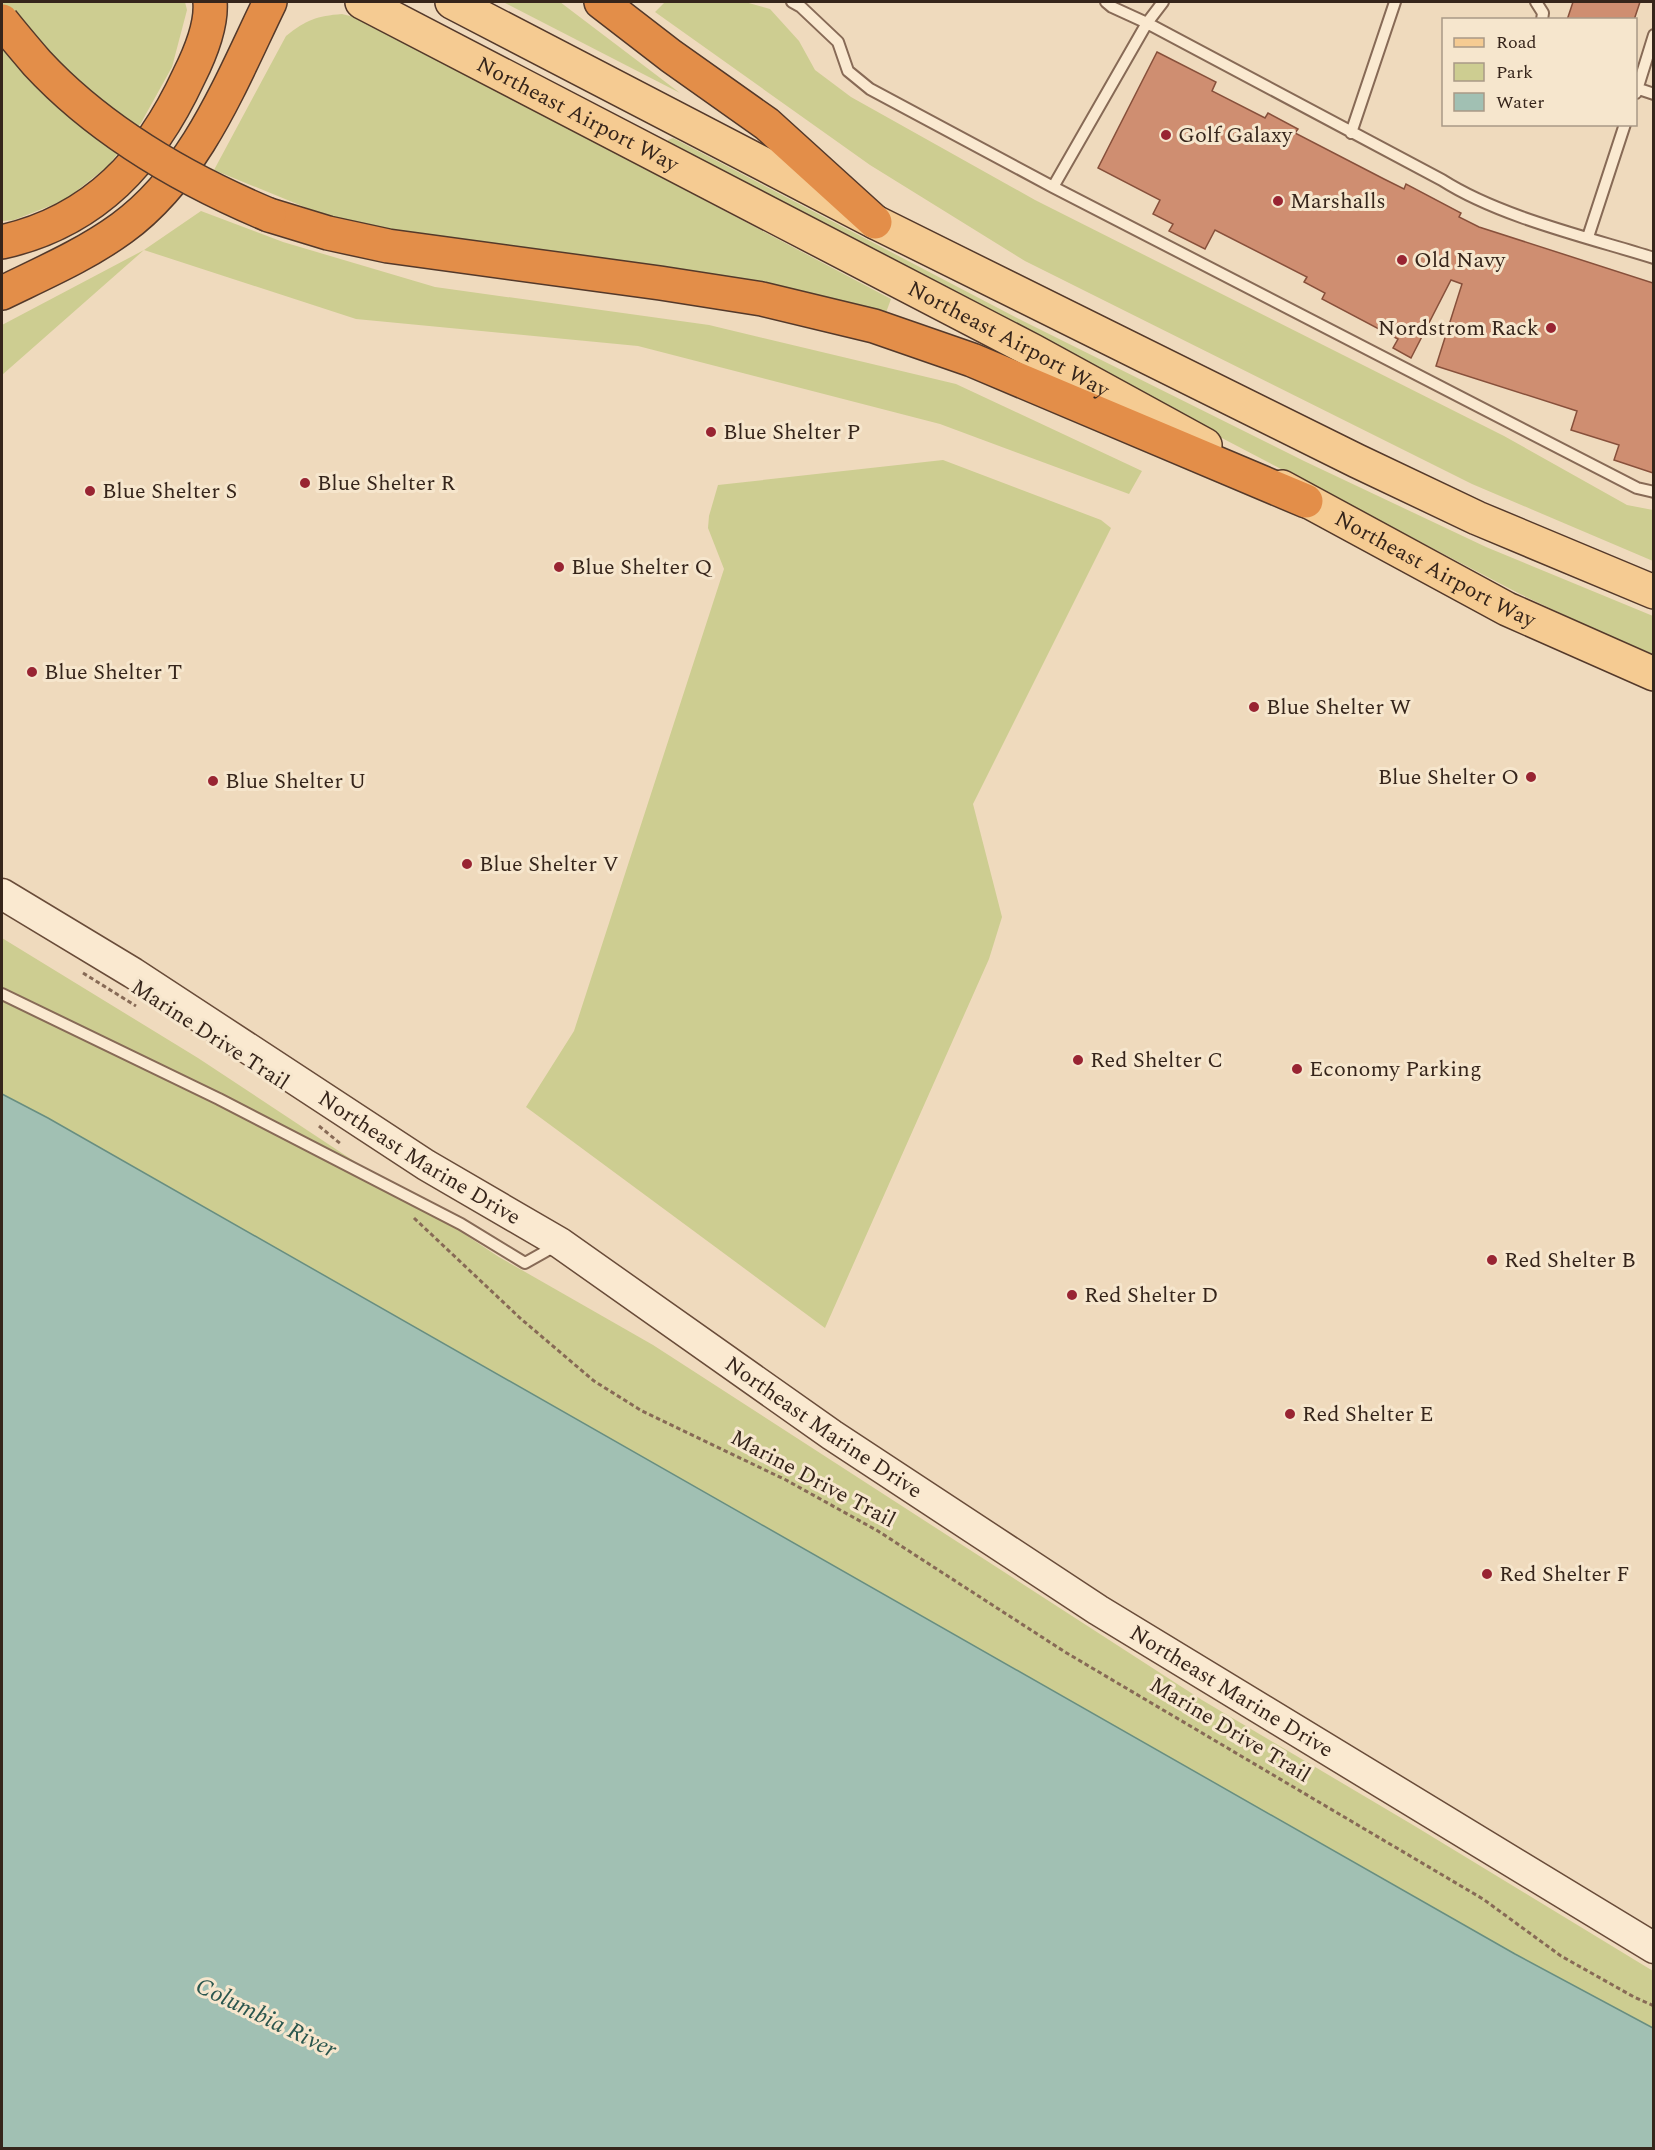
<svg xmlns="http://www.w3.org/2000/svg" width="1655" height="2150" font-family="Spectral,serif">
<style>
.green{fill:#cdcd91}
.water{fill:#a1c0b3;stroke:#688e80;stroke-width:1.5}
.building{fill:#cf8e71;stroke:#87503b;stroke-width:1.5}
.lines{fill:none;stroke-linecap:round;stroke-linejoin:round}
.service-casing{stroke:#876a56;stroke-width:14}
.secondary-casing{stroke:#694c39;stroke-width:33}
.primary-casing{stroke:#54392a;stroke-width:36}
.motorway-casing{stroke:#54392a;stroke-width:36}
.path{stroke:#876a56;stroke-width:3;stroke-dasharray:4.5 3;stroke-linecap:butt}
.service{stroke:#fae9d0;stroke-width:10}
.secondary{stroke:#fae9d0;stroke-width:30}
.primary{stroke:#f5cb92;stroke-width:33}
.motorway{stroke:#e38e49;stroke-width:33}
.motorway-bridge-casing{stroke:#54392a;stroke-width:36;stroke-linecap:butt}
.motorway-bridge{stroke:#e38e49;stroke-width:33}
.poi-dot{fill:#982432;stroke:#f6e6cd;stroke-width:2}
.labels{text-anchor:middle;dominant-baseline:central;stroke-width:6;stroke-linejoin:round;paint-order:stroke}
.street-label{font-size:22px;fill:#36251b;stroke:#f6e6cd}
.poi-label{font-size:22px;fill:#36251b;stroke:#f6e6cd;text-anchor:start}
.water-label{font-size:24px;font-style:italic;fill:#2a564e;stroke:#f6e6cd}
</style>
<rect width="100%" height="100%" fill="#efdabd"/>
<!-- green -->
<path class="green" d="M2 2H185L187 10 172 67 141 123 108 166 65 200 14 220 2 221Z
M503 2H560L680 93Z
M665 2H745L770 9 799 41 815 70 851 97 1035 200 1504 436 1627 505 1653 510V561L1472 484 1025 261 870 165 655 12Z
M342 14 362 19 891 299 884 318 444 240 324 215 214 170 286 36C306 20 317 16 342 14Z
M673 138 1019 319 1304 461 1486 547 1653 616V654L1607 635 1520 594 668 148V140Z
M201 211 283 242 435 287 709 325 956 384 1142 471 1129 494 940 424 638 346 356 319 144 250 2 375V325L144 250Z
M943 460 1101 520 1111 528 973 804 1002 917 989 959 825 1328 526 1107 574 1031 724 569 708 528 709 516 718 485Z
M2 938 198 1058 499 1257 653 1345 1202 1700 1413 1825 1653 1971V2028L1515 1954 48 1118 2 1094Z"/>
<!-- water -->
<path class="water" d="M2 1094 48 1118 1515 1954 1653 2028V2148H2Z"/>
<!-- building -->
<path class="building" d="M1573 2H1640L1634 20H1567Z
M1157 52 1216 82 1212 91 1265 118 1268 113 1298 129 1295 133 1384 179 1404 189 1406 184 1461 213 1459 217 1479 227 1653 283V473L1614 460 1619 445 1571 430 1577 411 1436 366 1462 284 1451 280 1411 358 1393 348 1398 339 1322 299 1325 293 1304 282 1307 277 1215 230 1205 249 1169 231 1173 224 1153 214 1160 200 1098 168Z"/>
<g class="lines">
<!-- service casing -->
<g class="service-casing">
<path id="service" d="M792 2 801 7 838 42 848 71 870 89 1053 187 1637 488 1654 492
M1163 2 1147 23 1442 180C1500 217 1587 237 1654 258
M1536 2 1543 13 1542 20
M1636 88 1654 94
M1636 93 1654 35
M1351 133 1395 2
M1053 187 1147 23 1112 7 1106 2
M1588 237 1625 124
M2 994 219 1099 461 1224 525 1263 557 1245"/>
</g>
<!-- secondary casing -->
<g class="secondary-casing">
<g id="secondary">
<path id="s1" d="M2 894 133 973 426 1165 560 1243 832 1435 1098 1610 1654 1948"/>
</g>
</g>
<!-- primary casing -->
<g class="primary-casing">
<g id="primary">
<path id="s2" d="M362 2 1033 351 1205 445"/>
<path d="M452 2 875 222 1357 461 1477 518 1654 592"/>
<path id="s3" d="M1282 487 1507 609 1654 674"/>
</g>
</g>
<!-- motorway casing -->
<g class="motorway-casing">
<path id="motorway" d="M601 2 671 56 767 124 875 222
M269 215 328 233 388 246 660 283 762 299 874 326 972 360 1306 501
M2 242C95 221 150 160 189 76 200 54 212 26 210 2
M2 293C43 273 85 255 122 228 196 174 231 82 270 2"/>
</g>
<!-- path -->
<path class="path" d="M83 973 136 1006
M319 1126 342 1145
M414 1218 520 1318 594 1381 642 1411 786 1480 878 1531 1065 1652 1483 1899 1561 1956 1634 1997 1654 2006"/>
<!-- service -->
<use href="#service" class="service"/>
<!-- secondary -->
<use href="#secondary" class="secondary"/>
<!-- primary -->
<use href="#primary" class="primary"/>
<!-- motorway -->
<use href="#motorway" class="motorway"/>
<!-- motorway-bridge casing -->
<g class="motorway-bridge-casing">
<path id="motorway-bridge" d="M2 21C13 35 25 49 37 63 101 132 183 179 269 215"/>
</g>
<!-- motorway-bridge -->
<use href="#motorway-bridge" class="motorway-bridge"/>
</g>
<!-- markers -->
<g class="poi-dot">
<circle cx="1166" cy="135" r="6"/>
<circle cx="1278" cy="201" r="6"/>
<circle cx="1402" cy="260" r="6"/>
<circle cx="1551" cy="328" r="6"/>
<circle cx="711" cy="432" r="6"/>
<circle cx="305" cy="483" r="6"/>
<circle cx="90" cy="491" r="6"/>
<circle cx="559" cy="567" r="6"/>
<circle cx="32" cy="672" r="6"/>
<circle cx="1254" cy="707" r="6"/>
<circle cx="1531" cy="777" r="6"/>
<circle cx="213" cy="781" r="6"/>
<circle cx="467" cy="864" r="6"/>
<circle cx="1078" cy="1060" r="6"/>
<circle cx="1297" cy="1069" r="6"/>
<circle cx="1492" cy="1260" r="6"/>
<circle cx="1072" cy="1295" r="6"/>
<circle cx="1290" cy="1414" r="6"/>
<circle cx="1487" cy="1574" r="6"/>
</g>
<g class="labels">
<!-- street labels -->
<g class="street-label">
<text stroke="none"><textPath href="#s2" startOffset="243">Northeast Airport Way</textPath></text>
<text stroke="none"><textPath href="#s2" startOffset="729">Northeast Airport Way</textPath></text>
<text stroke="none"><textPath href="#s3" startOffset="174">Northeast Airport Way</textPath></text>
<text transform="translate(210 1035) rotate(33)">Marine Drive Trail</text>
<text stroke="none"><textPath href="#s1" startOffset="494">Northeast Marine Drive</textPath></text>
<text stroke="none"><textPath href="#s1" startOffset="980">Northeast Marine Drive</textPath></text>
<text transform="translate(813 1479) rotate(28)">Marine Drive Trail</text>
<text stroke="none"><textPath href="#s1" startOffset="1466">Northeast Marine Drive</textPath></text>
<text transform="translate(1230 1730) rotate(31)">Marine Drive Trail</text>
</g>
<!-- poi labels -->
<g class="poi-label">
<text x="1178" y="135">Golf Galaxy</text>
<text x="1290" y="201">Marshalls</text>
<text x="1414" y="260">Old Navy</text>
<text x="1539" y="328" text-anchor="end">Nordstrom Rack</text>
<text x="723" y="432">Blue Shelter P</text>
<text x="317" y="483">Blue Shelter R</text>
<text x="102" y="491">Blue Shelter S</text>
<text x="571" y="567">Blue Shelter Q</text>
<text x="44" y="672">Blue Shelter T</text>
<text x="1266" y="707">Blue Shelter W</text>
<text x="1519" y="777" text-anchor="end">Blue Shelter O</text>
<text x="225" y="781">Blue Shelter U</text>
<text x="479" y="864">Blue Shelter V</text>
<text x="1090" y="1060">Red Shelter C</text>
<text x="1309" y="1069">Economy Parking</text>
<text x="1504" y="1260">Red Shelter B</text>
<text x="1084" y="1295">Red Shelter D</text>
<text x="1302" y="1414">Red Shelter E</text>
<text x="1499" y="1574">Red Shelter F</text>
</g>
<!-- water labels -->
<g class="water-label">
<text transform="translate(266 2018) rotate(26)">Columbia River</text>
</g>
</g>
<!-- border -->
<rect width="1655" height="2150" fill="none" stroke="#36251b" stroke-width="6"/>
<!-- legend -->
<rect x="1442" y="18" width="195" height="108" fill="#f6e6cd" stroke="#a99986" stroke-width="1.5"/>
<rect x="1454" y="38" width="30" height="9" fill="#f5cb92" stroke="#a99986" stroke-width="1.5"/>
<text x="1496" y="48" font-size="18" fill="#36251b">Road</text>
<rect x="1454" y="63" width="30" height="18" fill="#cdcd91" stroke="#a99986" stroke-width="1.5"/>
<text x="1496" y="78" font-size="18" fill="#36251b">Park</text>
<rect x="1454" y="93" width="30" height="18" fill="#a1c0b3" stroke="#a99986" stroke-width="1.5"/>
<text x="1496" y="108" font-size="18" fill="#36251b">Water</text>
</svg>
